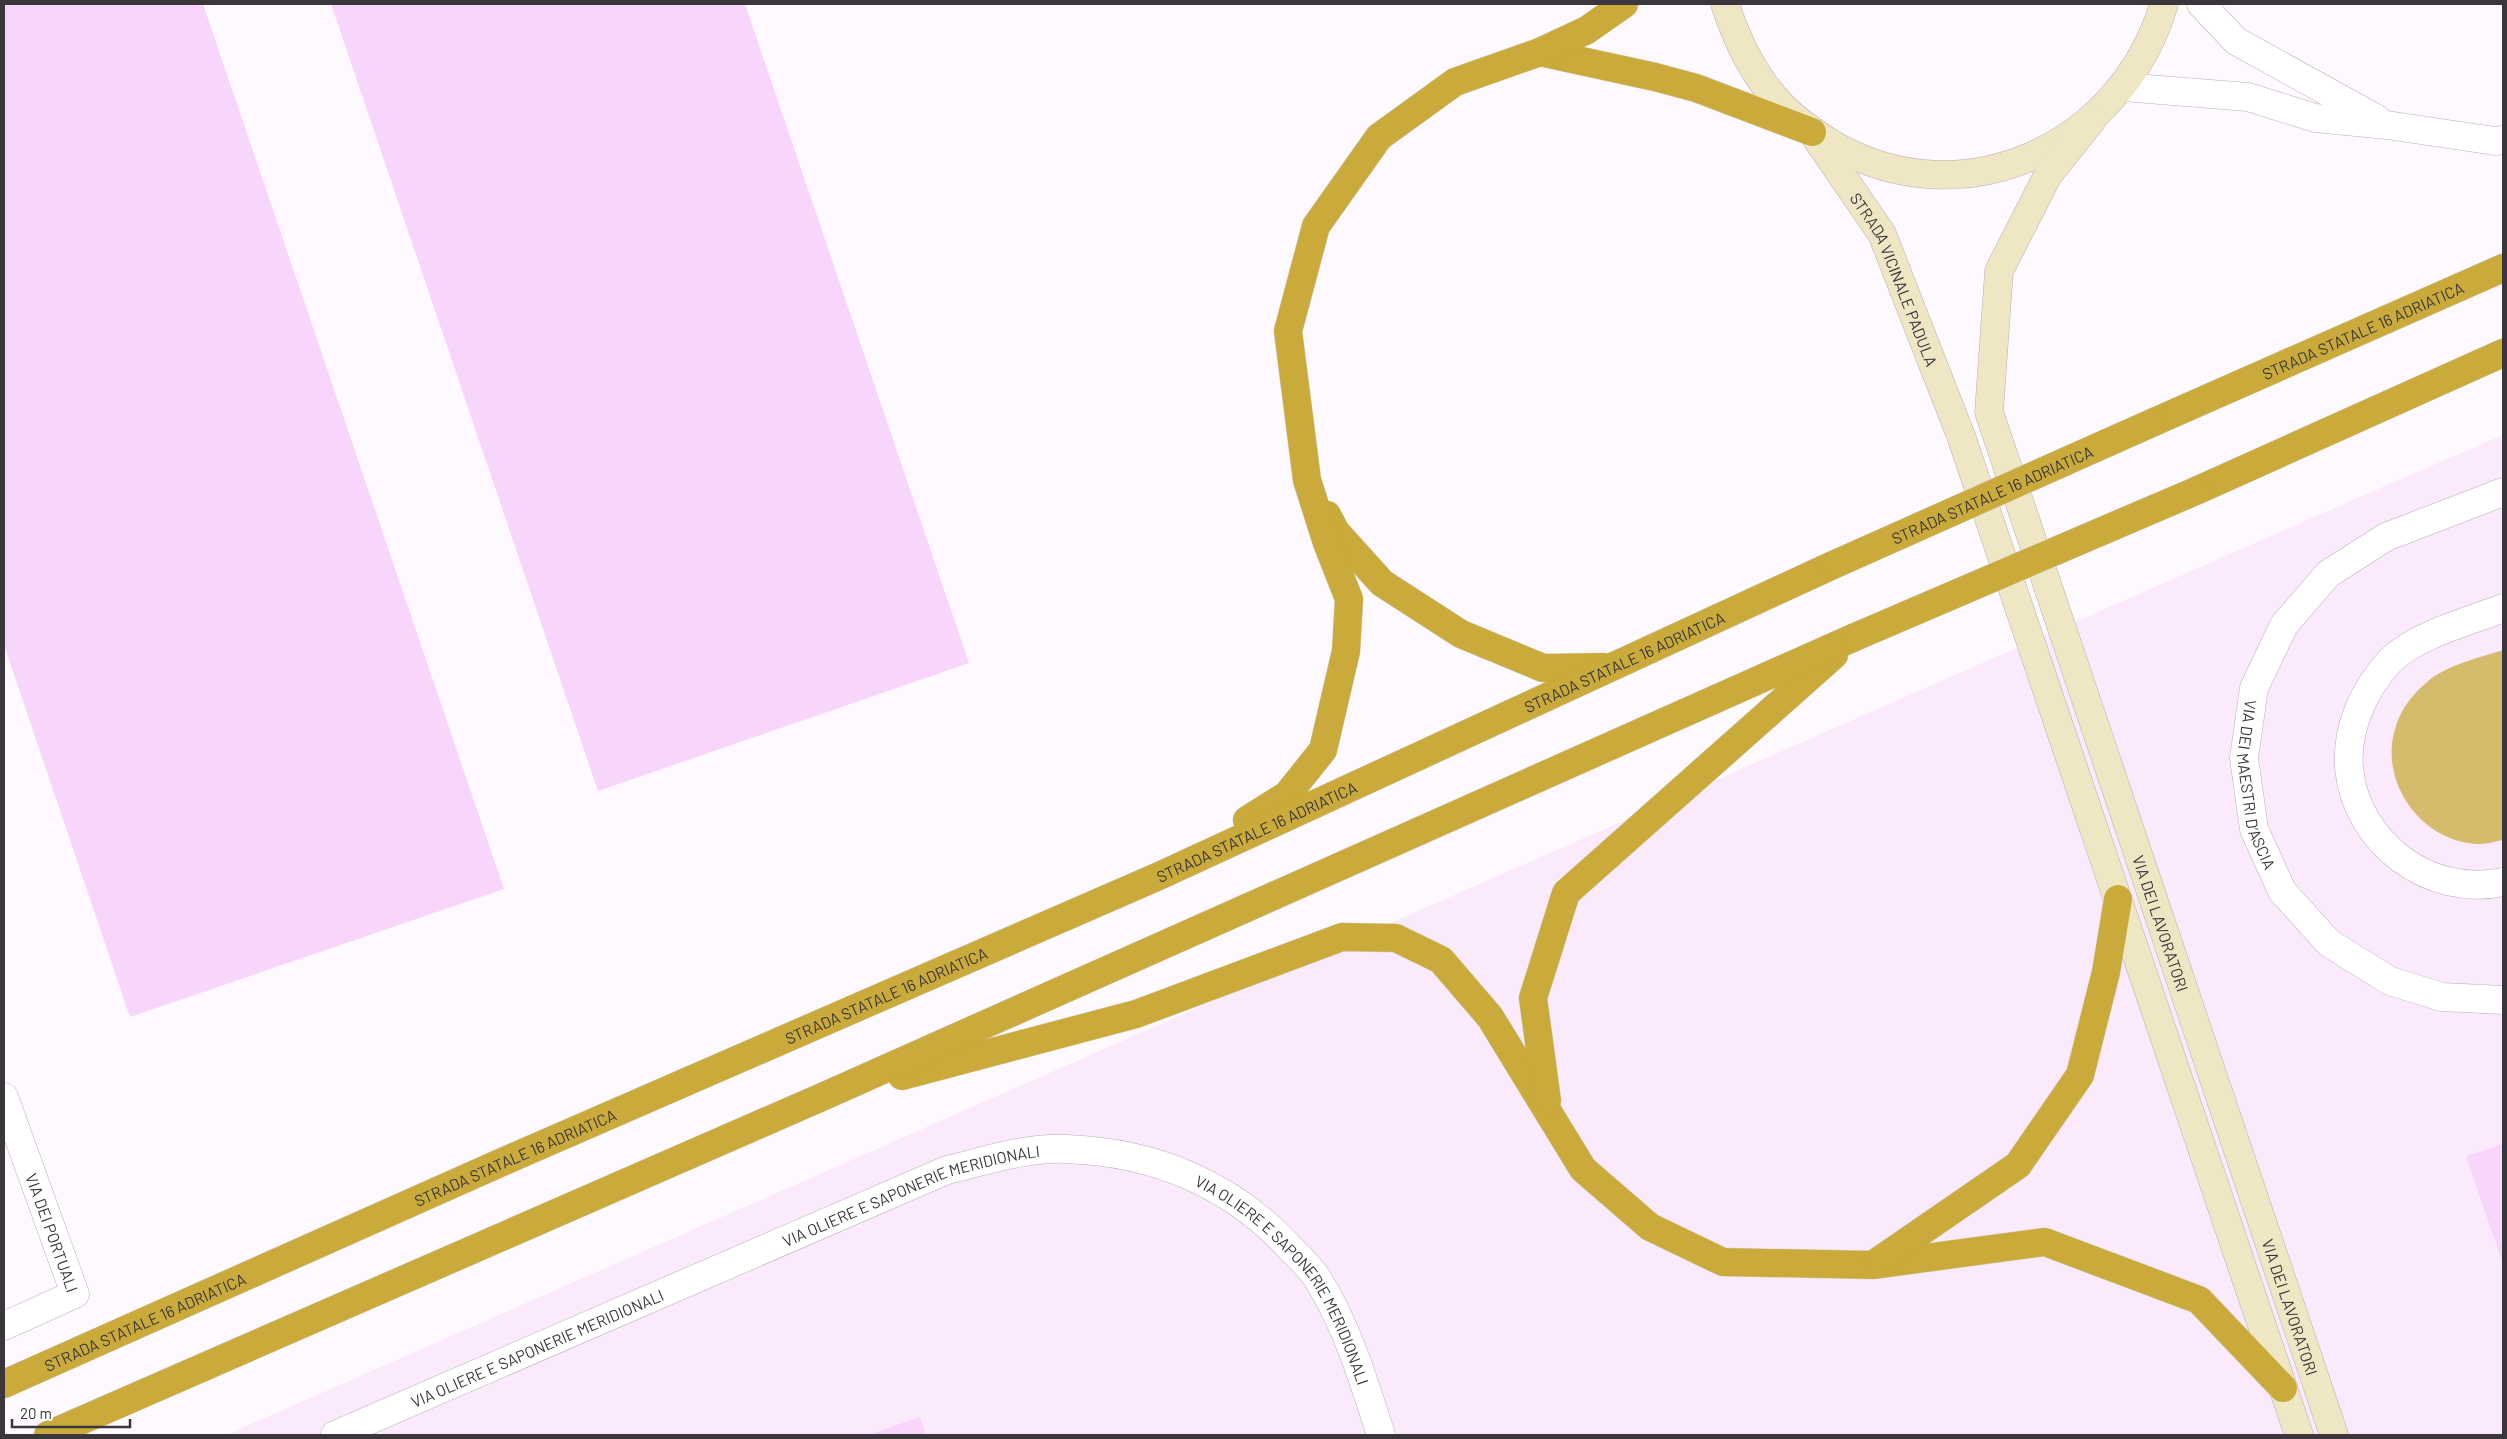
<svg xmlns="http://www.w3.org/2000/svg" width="2507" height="1439" font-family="Barlow,sans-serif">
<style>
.built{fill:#faeafb}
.forest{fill:#d5bc6c}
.building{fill:#f8d5fb}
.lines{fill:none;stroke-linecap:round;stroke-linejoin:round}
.street-casing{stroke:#b8aeb9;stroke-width:29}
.secondary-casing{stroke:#b8aeb9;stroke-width:29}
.highway-casing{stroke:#d8d7d8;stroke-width:29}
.street{stroke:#fff;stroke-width:28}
.secondary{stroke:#efe6c4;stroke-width:28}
.highway{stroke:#caaa3a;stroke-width:28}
.highway-bridge-casing{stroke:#d8d7d8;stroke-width:29;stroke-linecap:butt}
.highway-bridge{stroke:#caaa3a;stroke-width:28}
.labels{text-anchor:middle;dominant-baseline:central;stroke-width:4;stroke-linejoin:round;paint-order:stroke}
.street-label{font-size:16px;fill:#3a363b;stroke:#fff}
</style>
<rect width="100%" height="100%" fill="#fef9fe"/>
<!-- built -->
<path class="built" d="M2503 435V1435H226L2378 489Z"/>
<!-- forest -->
<path class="forest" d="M2503 650V840C2496 841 2488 844 2481 844 2422 844 2377 781 2396 726 2401 709 2413 694 2426 683 2445 665 2479 658 2503 650Z"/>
<!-- building -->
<path class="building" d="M4 4H203L504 889 130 1017 4 645Z
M331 4H745L969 663 598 791Z
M2503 1144V1264L2466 1156Z
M920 1417 926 1435H868Z"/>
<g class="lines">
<!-- street casing -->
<g class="street-casing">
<g id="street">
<path d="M2201 4 2236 41 2377 119"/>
<path d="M2123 87 2248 97 2315 118 2387 125 2495 141 2503 140"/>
<path id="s1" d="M2503 492 2386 537 2328 574 2284 625 2254 688 2244 758 2254 829 2282 891 2329 943 2390 981 2442 997 2503 1000"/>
<path d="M2503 608C2470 621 2415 635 2390 661 2364 689 2346 728 2349 768 2356 843 2430 898 2503 882"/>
<path id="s2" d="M4 1097 75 1294 4 1326"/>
<path id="s3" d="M335 1435 947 1170C985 1161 1027 1147 1066 1149 1154 1152 1232 1184 1291 1249 1300 1258 1310 1267 1317 1278 1347 1325 1364 1382 1381 1435"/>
</g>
</g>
<!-- secondary casing -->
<g class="secondary-casing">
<g id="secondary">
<path d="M1725 4C1736 38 1750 69 1774 97 1790 116 1811 131 1832 144 1964 221 2122 146 2164 4"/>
<path id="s4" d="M2092 120 2048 175 1999 271 1989 412 2334 1435"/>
<path id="s5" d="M1812 132 1882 234 1961 436 2299 1435"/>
</g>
</g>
<!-- highway casing -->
<g class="highway-casing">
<g id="highway">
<path d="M1540 52 1655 77 1696 88 1812 132"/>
<path id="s6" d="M2154 422 2503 268"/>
<path d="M2198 490 2503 353"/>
<path d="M1327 515 1336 532 1382 583 1461 634 1543 668 1604 667"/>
<path d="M1247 820 1287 795 1323 750 1346 651 1349 599 1327 543 1307 480 1288 331 1316 226 1379 137 1455 82 1540 52 1587 30 1624 4"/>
<path d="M902 1076 1136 1014 1342 937 1396 938 1441 960 1490 1017 1583 1169 1650 1227 1723 1262 1873 1265 2045 1242 2199 1300 2283 1388"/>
<path d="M1547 1101 1533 998 1566 893 1834 655"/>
<path d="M1877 1262 2018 1165 2080 1075 2106 972 2118 899"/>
<path id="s7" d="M4 1384 500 1163 1159 876 1833 565"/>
<path d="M48 1435 822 1097 1855 637"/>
</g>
</g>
<!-- street -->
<use href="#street" class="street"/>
<!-- secondary -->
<use href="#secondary" class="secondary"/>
<!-- highway -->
<use href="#highway" class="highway"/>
<!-- highway-bridge casing -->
<g class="highway-bridge-casing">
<g id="highway-bridge">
<path id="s8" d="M1833 565 2154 422"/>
<path d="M1855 637 2198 490"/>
</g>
</g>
<!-- highway-bridge -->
<use href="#highway-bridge" class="highway-bridge"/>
</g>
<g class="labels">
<!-- street labels -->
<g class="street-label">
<text stroke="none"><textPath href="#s5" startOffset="170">STRADA VICINALE PADULA</textPath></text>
<text stroke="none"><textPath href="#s6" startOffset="228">STRADA STATALE 16 ADRIATICA</textPath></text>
<text stroke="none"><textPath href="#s8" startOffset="174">STRADA STATALE 16 ADRIATICA</textPath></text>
<text stroke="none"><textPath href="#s7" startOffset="1774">STRADA STATALE 16 ADRIATICA</textPath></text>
<text stroke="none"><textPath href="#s1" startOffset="430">VIA DEI MAESTRI D’ASCIA</textPath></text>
<text stroke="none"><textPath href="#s7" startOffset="1369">STRADA STATALE 16 ADRIATICA</textPath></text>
<text stroke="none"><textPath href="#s4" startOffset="859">VIA DEI LAVORATORI</textPath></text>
<text stroke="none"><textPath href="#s7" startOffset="964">STRADA STATALE 16 ADRIATICA</textPath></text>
<text stroke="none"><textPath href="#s7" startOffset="559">STRADA STATALE 16 ADRIATICA</textPath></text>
<text stroke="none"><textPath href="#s3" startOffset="625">VIA OLIERE E SAPONERIE MERIDIONALI</textPath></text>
<text stroke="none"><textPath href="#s2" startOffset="144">VIA DEI PORTUALI</textPath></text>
<text stroke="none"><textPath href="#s3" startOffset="1060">VIA OLIERE E SAPONERIE MERIDIONALI</textPath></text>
<text stroke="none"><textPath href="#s4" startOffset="1264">VIA DEI LAVORATORI</textPath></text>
<text stroke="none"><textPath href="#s7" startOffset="154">STRADA STATALE 16 ADRIATICA</textPath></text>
<text stroke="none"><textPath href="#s3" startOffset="220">VIA OLIERE E SAPONERIE MERIDIONALI</textPath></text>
</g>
</g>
<!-- border -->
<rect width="2507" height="1439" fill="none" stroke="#3a363b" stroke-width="10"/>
<!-- scale -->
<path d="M12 1419v8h118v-8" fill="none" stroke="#3a363b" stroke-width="2.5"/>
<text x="20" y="1419" font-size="15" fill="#3a363b" stroke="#ffffff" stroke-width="4" paint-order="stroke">20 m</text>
</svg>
